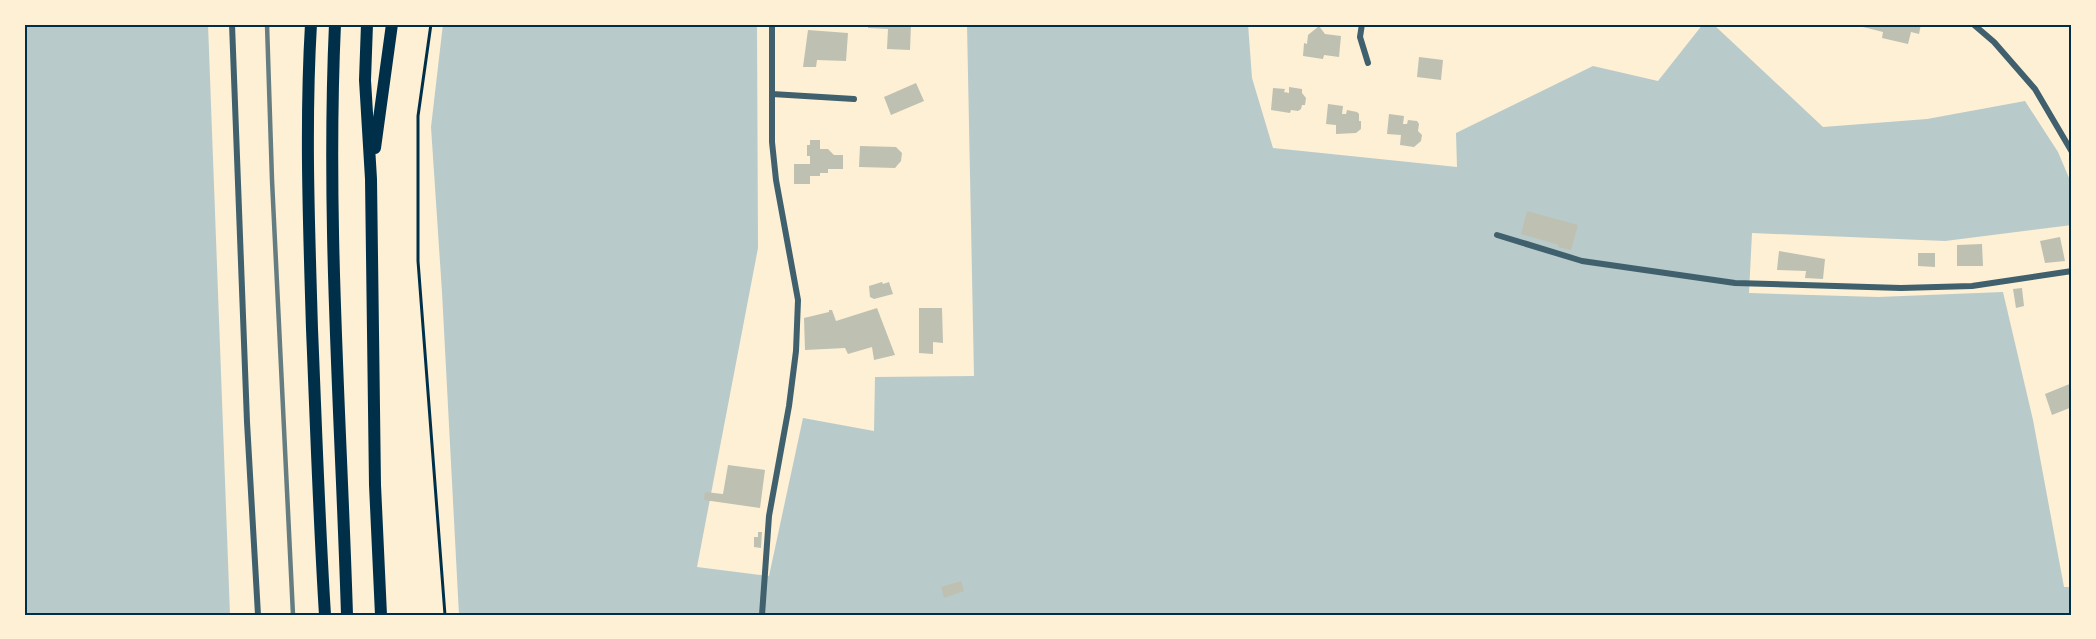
<svg xmlns="http://www.w3.org/2000/svg" width="2096" height="639" font-family="'Archivo Narrow',sans-serif">
<style>
.green{fill:#b9caca}
.building{fill:#bec0b2}
.lines{fill:none;stroke-linecap:round;stroke-linejoin:round}
.path{stroke:#003049;stroke-width:3}
.minor{stroke:#3f606c;stroke-width:6}
.trunk{stroke:#003049;stroke-width:12}
.rail{stroke:#657d81;stroke-width:4.5}
.neatline{fill:none;stroke:#003049;stroke-width:2}
</style>
<rect width="100%" height="100%" fill="#fdf0d5"/>
<!-- green -->
<path class="green" d="M24 24H208L230 615H24Z
M443 24H757L758 248 697 567 769 576 803 418 874 431 875 377 974 376 967 24H1248L1252 78 1273 148 1457 167 1456 133 1593 66 1658 81 1703 24H1713L1823 127 1927 119 2025 101 2058 152 2072 185V225L1945 241 1752 233 1749 293 1878 297 2003 292 2033 420 2064 587H2072V615H459L442 292 431 127Z"/>
<!-- building -->
<path class="building" d="M868 24H911L910 50 887 49 888 29 868 28Z
M1859 24H1921L1919 34 1911 32 1908 44 1882 38 1883 32 1859 26Z
M1319 26 1325 34 1341 36 1339 57 1324 55 1323 59 1303 56 1304 43 1307 44 1308 35Z
M808 30 848 33 846 61 817 60 816 67H803Z
M1419 57 1443 60 1441 80 1417 77Z
M916 83 924 101 891 115 884 97Z
M1289 87 1302 89V93L1306 98 1305 105H1302L1301 109 1298 111 1291 110 1290 113 1271 110 1273 88 1285 89 1284 92 1289 93Z
M1328 104 1343 106 1342 114H1346L1347 110 1357 112 1359 114V121H1361V129L1356 133 1336 134V125L1326 124Z
M1389 114 1404 116 1403 124H1407L1408 120 1417 121 1419 124 1418 131 1422 135 1421 141 1414 147 1400 145 1401 135 1387 134Z
M810 140H820V149H828L834 155H843V169H828V173H820V176H810V184H794V164H810V156H807V145H810Z
M860 146 896 147 902 153 901 161 895 168 859 167Z
M1527 211 1578 225 1571 250 1558 247 1559 245 1521 234Z
M2060 237 2065 261 2045 263 2040 241Z
M1982 244 1983 266H1957V245Z
M1779 251 1825 259 1823 279 1805 278 1806 271 1777 270Z
M1918 253H1935V267L1918 266Z
M882 282 883 284 889 282 893 294 874 299 870 297 869 286Z
M2022 288 2024 306 2016 308 2013 289Z
M877 308 895 355 874 360 872 347 848 354 845 348 805 350 804 318 829 312V310H832L836 321Z
M919 308H942L943 343 933 342V354L919 353Z
M2072 383V407L2052 415 2045 394Z
M728 465 765 470 760 508 704 500 705 492 723 494Z
M758 532H762L761 548 754 547V537H758Z
M961 581 964 591 944 598 941 587Z"/>
<g class="lines">
<!-- path -->
<path class="path" d="M431 24 418 116V261L445 615"/>
<!-- minor -->
<path class="minor" d="M232 24 247 422 258 615
M1362 24 1360 37 1368 63
M1973 24 1994 42 2035 89 2072 152
M772 94 854 99
M1497 235 1582 261 1735 283 1901 288 1972 286 2072 271
M762 615 769 516 789 406 796 351 798 300 776 180 772 142V24"/>
<!-- trunk -->
<path class="trunk" d="M311 24C305 125 309 227 312 329 316 424 319 520 325 615
M335 24C326 221 341 418 347 615
M367 24 365 80 371 179 375 485 381 615
M375 148 392 24"/>
<!-- rail -->
<path class="rail" d="M267 24 272 180 293 615"/>
</g>
<!-- border -->
<rect width="2096" height="639" fill="none" stroke="#fdf0d5" stroke-width="51"/>
<rect x="26" y="26" width="2044" height="588" class="neatline"/>
</svg>
